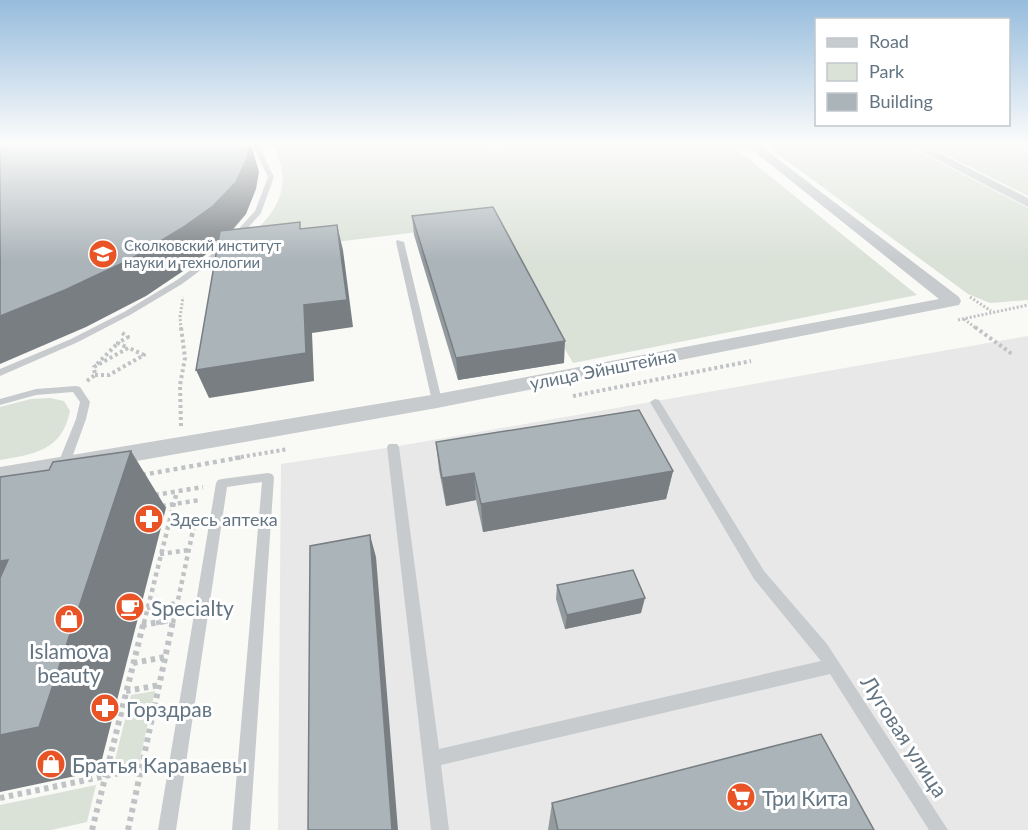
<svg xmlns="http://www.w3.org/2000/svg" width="1028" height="830" font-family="Lato,sans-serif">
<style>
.built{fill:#e7e8e7}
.green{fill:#dae1d7}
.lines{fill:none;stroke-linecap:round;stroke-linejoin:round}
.path-far3{stroke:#c0c3c5;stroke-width:3;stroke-dasharray:2 2;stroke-linecap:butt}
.path-far2{stroke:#c0c3c5;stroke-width:4;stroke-dasharray:3 3;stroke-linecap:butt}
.path-far1{stroke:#c0c3c5;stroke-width:4.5;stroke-dasharray:4 4;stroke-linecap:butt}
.path{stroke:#c0c3c5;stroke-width:6;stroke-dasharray:4.5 4.5;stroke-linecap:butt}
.service{fill:#c7cbce;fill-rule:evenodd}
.minor{fill:#c7cbce;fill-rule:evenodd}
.wall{fill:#939b9f}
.shaded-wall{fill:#787e82}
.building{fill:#abb4b9;stroke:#787e82;stroke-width:1.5}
.labels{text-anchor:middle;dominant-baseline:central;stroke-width:6;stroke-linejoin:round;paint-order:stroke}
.far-poi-label{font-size:15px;fill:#637482;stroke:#fff;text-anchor:start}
.street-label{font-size:18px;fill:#637482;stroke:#fff}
.poi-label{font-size:18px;fill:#637482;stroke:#fff;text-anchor:start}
.near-poi-label{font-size:21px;fill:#637482;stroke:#fff;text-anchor:start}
.near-street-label{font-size:21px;fill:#637482;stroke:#fff}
</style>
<rect width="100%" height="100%" fill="#f9f9f6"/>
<!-- built -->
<path class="built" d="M1028 336V830H278L281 464 393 447Z"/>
<!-- green -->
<path class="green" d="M272 144H486L495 149 521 144H719L725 148 727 147 724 144H730L917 295 573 363 493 223 226 255C265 225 301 196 272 144Z
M764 144H904L1028 208V300L990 303 968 294Z
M924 144H1028V196Z
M50 398 64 401 70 411C62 451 34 454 0 460V407L31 399Z
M155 691 139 763 113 768 131 695Z
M96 785 87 822 51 830H0V805Z"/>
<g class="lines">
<!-- path-far3 -->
<path class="path-far3" d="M970 297 991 311
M964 319 977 329
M958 320 1028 305
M181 329 180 317 183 297"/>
<!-- path-far2 -->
<path class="path-far2" d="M975 327 1012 354
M97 364 118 343
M95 375H109L144 355 129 348
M87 381 95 375 94 367 128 348 118 343 128 337 122 333
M573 396 751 361
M181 426 180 385 185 358 181 327
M235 458 288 449"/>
<!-- path-far1 -->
<path class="path-far1" d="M142 475 243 457
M155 495 203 487
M162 506 200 500
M160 554 189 550
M147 608 177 603
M144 623 177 491
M156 623 174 620
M173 623 194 526"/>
<!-- path -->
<path class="path" d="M142 625 166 621
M133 663 165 657
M126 691 160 685
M0 798 158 765
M92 830 144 621
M128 830 173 621"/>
<!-- service -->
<path class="service" d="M252 144H258L274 177 261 213 229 249 182 284 130 315 78 342 0 376V369L71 339 124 312 177 280 223 246 255 211 268 177Z
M397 240 404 242 442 401 437 404 432 401 396 242Z
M76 386 80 387 90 402 86 419 69 466 67 469H59L57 466 76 419 80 402 73 392 36 395 0 405V399L36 389Z
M655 399 659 400 764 571 827 644 948 830H929L830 674 441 765 449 830H431L387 447 389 444H397L399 447 439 749 821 661 754 579 650 402Z
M268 473 272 474 274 477 250 830H232L262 482 227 487 176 830H158L216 483 218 480 222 479Z"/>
<!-- minor -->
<path class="minor" d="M745 144H758L959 297 961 301 959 305 437 408 0 485V467L437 394 939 299Z
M907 144H921L1028 198V207Z"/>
</g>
<!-- wall -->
<path class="wall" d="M412 216 564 363 458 380 414 235Z
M436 442 673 471 666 499 483 532 476 500 446 506 439 470Z
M557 585 641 613 565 629 556 599Z
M552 803 874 830H548Z"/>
<!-- shaded-wall -->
<path class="shaded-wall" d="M250 144H251L259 172 256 189 246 214 224 240 195 263 146 296 86 327 0 364V316Z
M337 225 343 250 353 327 312 333 314 381 209 398 196 370 304 305Z
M565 341 564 363 458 380 456 358Z
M131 451 166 508 99 771 0 792V735Z
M673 471 666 499 483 532 481 504Z
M474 473 476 500 446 506 442 478Z
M370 535 376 557 398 830H392Z
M8 560 0 620V561Z
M645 598 641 613 565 629 567 615Z"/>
<!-- building -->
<path class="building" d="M0 144H250L247 158 236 182 213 206 182 228 129 260 65 290 0 316Z
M493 207 565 341 456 358 412 216Z
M300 222V229L337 225 347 300 304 305 306 353 196 370 220 231Z
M639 410 673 471 481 504 474 473 442 478 436 442Z
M131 451 39 727 0 735V578L8 560 0 561V477L49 470 53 462Z
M370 535 392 830H308L310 546Z
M633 570 645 598 567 615 557 585Z
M821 734 874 830H558L552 803Z"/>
<!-- sky -->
<linearGradient id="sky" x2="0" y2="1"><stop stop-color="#96bcdd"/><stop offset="0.55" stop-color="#fcfcfb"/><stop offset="1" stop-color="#fcfcfb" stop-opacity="0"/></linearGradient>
<rect width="1028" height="261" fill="url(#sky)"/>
<!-- icons -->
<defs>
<g id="university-disc" transform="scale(1.5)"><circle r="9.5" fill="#e95427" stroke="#fff"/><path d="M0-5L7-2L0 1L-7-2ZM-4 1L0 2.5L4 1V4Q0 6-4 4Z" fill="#fff"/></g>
<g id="pharmacy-disc" transform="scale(1.5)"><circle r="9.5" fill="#e95427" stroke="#fff"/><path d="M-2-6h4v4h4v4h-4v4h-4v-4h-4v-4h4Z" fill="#fff"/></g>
<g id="cafe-disc" transform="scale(1.5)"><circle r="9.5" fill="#e95427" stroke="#fff"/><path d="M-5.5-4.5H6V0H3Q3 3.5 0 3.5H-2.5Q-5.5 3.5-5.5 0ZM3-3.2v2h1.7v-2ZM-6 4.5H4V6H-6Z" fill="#fff"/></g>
<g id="shop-disc" transform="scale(1.5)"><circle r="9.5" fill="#e95427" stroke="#fff"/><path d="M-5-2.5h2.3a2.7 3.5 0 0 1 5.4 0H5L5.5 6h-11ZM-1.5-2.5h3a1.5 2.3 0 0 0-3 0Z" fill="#fff"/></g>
<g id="supermarket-disc" transform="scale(1.5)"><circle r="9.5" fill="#e95427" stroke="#fff"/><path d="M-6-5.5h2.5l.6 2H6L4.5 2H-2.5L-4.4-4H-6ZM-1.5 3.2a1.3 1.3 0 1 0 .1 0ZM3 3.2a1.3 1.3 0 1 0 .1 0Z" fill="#fff"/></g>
</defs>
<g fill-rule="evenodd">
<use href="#university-disc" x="103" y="254"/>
<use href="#pharmacy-disc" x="149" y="519"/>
<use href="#cafe-disc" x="130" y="607"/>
<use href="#shop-disc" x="69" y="619"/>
<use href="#pharmacy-disc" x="105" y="708"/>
<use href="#shop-disc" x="51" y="764"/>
<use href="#supermarket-disc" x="741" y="797"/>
</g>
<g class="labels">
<!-- far-poi labels -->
<g class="far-poi-label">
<text x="124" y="245">Сколковский институт<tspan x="124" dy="17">науки и технологии</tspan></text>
</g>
<!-- street labels -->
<g class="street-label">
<text transform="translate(603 369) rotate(-11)">улица Эйнштейна</text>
</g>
<!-- poi labels -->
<g class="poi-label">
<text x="170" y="519">Здесь аптека</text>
</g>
<!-- near-poi labels -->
<g class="near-poi-label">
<text x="151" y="607">Specialty</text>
<text x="69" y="650" text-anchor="middle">Islamova<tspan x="69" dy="24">beauty</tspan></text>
<text x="126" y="708">Горздрав</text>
<text x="72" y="764">Братья Караваевы</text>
<text x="762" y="797">Три Кита</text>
</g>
<!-- near-street labels -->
<g class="near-street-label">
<text transform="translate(905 736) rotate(57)">Луговая улица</text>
</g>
</g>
<!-- legend -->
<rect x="815" y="18" width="195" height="108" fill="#ffffff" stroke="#c1c7cd" stroke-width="1.5"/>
<rect x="827" y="38" width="30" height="9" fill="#c7cbce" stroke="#c1c7cd" stroke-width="1.5"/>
<text x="869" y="48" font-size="18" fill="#637482">Road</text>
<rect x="827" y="63" width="30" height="18" fill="#dae1d7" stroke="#c1c7cd" stroke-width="1.5"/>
<text x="869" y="78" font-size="18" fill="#637482">Park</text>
<rect x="827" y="93" width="30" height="18" fill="#abb4b9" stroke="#c1c7cd" stroke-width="1.5"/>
<text x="869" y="108" font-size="18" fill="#637482">Building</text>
</svg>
